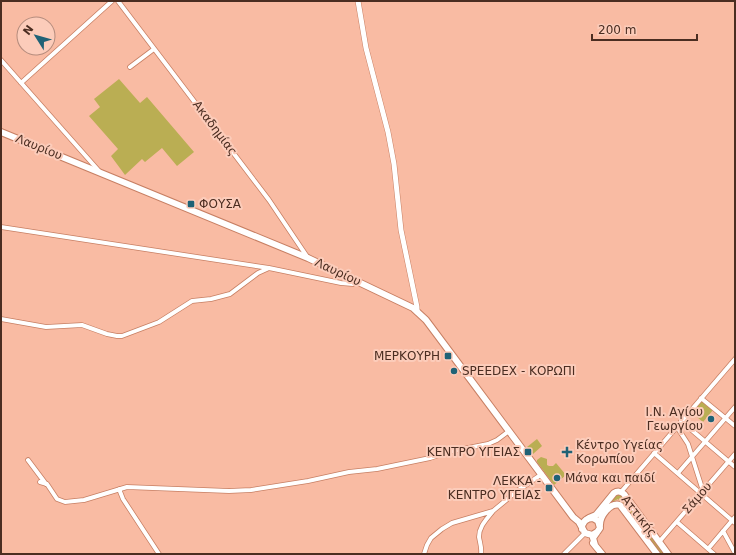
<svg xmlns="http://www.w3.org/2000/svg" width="736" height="555" font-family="'DejaVu Sans',sans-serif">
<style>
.green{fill:#baae53}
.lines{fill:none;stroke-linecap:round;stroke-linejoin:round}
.minor-casing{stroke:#c77f63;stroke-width:5.5}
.tertiary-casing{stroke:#c77f63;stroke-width:6}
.secondary-casing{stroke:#c77f63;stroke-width:8}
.primary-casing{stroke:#c77f63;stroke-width:8}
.minor{stroke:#fff;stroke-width:4}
.tertiary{stroke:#fff;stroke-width:5}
.secondary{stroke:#fff;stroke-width:6}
.primary{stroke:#fff;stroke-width:6}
.poi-dot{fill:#206276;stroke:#fcccba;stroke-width:1.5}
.labels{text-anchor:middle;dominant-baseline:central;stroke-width:4;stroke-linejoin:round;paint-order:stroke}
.street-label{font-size:12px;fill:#4b2d21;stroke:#fcccba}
.poi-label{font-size:12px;fill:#4b2d21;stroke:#fcccba;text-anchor:start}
</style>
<rect width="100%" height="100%" fill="#f9bba3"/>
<!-- green -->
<path class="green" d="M119 79 140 103 147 97 194 152 177 166 162 148 145 162 142 159 125 175 111 156 118 149 89 116 100 107 94 99Z
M702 401 713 410 703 422 692 413Z
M537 439 542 446 533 454 527 447Z
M541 457 547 459V465L549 466H553L556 463 566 475 554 485 537 462V460Z
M618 495 623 496 666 554H659L618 499 614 501 598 518 597 516 615 496Z"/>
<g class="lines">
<!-- minor casing -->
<g class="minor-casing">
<path id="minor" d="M118 1 269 200 308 258
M1 60 99 171
M130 67 154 49
M21 83 112 1
M1 227 269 268
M1 319 46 327 82 325 107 334 117 336H122L159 322 192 301 211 299 230 294 258 273 269 268 341 283 353 284 359 281
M701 398 735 426
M681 421 735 467
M677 427 688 444 703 491
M654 453 735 523
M28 460 46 484
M678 473 735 407
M40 482 47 484 57 499 65 502 84 500 127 487 229 491 251 490 308 481 349 472 377 469 430 458 448 452 488 444 497 440 509 431
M119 489 123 499 159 554
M621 492 735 359
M677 522 714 554
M723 531 735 553
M659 542 735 454
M708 549 735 517
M424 554 427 545 431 538 442 529 452 523 493 511 517 491 542 474
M481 554C482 548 480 543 479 537 479 526 487 519 493 511
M564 554 585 533"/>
</g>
<!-- tertiary casing -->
<g class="tertiary-casing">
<path id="tertiary" d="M358 1 366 48 388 132 394 164 401 230 417 307V312"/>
</g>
<!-- secondary casing -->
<g class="secondary-casing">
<path id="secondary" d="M589 518 596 515 614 493C617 491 621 491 624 494L668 554
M600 525C600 516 610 502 620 505L657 554"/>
</g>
<!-- primary casing -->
<g class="primary-casing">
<path id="primary" d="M1 132 308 258 413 308 426 320 573 517 579 522 585 533 592 535 597 532
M582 529C582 522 586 518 593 518L598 521 600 528 593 538 595 545
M593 543 602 554"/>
</g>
<!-- minor -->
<use href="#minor" class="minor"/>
<!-- tertiary -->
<use href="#tertiary" class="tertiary"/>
<!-- secondary -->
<use href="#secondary" class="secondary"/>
<!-- primary -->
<use href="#primary" class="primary"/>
</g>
<!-- markers -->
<g class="poi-dot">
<rect x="187" y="200" width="8" height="8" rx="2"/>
<rect x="444" y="352" width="8" height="8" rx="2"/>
<circle cx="454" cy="371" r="4"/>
<circle cx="711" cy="419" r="4"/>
<rect x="524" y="448" width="8" height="8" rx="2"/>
<path d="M565 446h4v4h4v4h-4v4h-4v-4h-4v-4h4z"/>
<circle cx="557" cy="478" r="4"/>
<rect x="545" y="484" width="8" height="8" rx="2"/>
</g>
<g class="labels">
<!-- street labels -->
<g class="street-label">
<text transform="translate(215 128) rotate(53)">Ακαδημίας</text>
<text transform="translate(39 147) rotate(22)">Λαυρίου</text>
<text transform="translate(338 272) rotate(25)">Λαυρίου</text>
<text transform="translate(697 498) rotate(-49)">Σάμου</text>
<text transform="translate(639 516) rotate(52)">Αττικής</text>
</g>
<!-- poi labels -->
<g class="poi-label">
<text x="199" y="204">ΦΟΥΣΑ</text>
<text x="440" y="356" text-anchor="end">ΜΕΡΚΟΥΡΗ</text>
<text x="462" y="371">SPEEDEX - ΚΟΡΩΠΙ</text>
<text x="703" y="412" text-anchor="end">Ι.Ν. Αγίου<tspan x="703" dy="14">Γεωργίου</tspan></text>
<text x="576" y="445">Κέντρο Υγείας<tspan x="576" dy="14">Κορωπίου</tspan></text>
<text x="520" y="452" text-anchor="end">ΚΕΝΤΡΟ ΥΓΕΙΑΣ</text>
<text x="565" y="478">Μάνα και παιδί</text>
<text x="541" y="481" text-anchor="end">ΛΕΚΚΑ -<tspan x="541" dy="14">ΚΕΝΤΡΟ ΥΓΕΙΑΣ</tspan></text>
</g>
</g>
<!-- border -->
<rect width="736" height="555" fill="none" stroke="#4b2d21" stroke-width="4"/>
<!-- north arrow -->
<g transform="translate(36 36) rotate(307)"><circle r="19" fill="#fcccba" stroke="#b58c7d"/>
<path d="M0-3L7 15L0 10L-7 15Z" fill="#206276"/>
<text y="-6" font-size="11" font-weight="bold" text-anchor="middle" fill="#4b2d21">N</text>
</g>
<!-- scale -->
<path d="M592 34v6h105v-6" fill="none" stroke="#4b2d21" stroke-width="2"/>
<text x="598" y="34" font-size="12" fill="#4b2d21" stroke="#fcccba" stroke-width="3" paint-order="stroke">200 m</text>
</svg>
